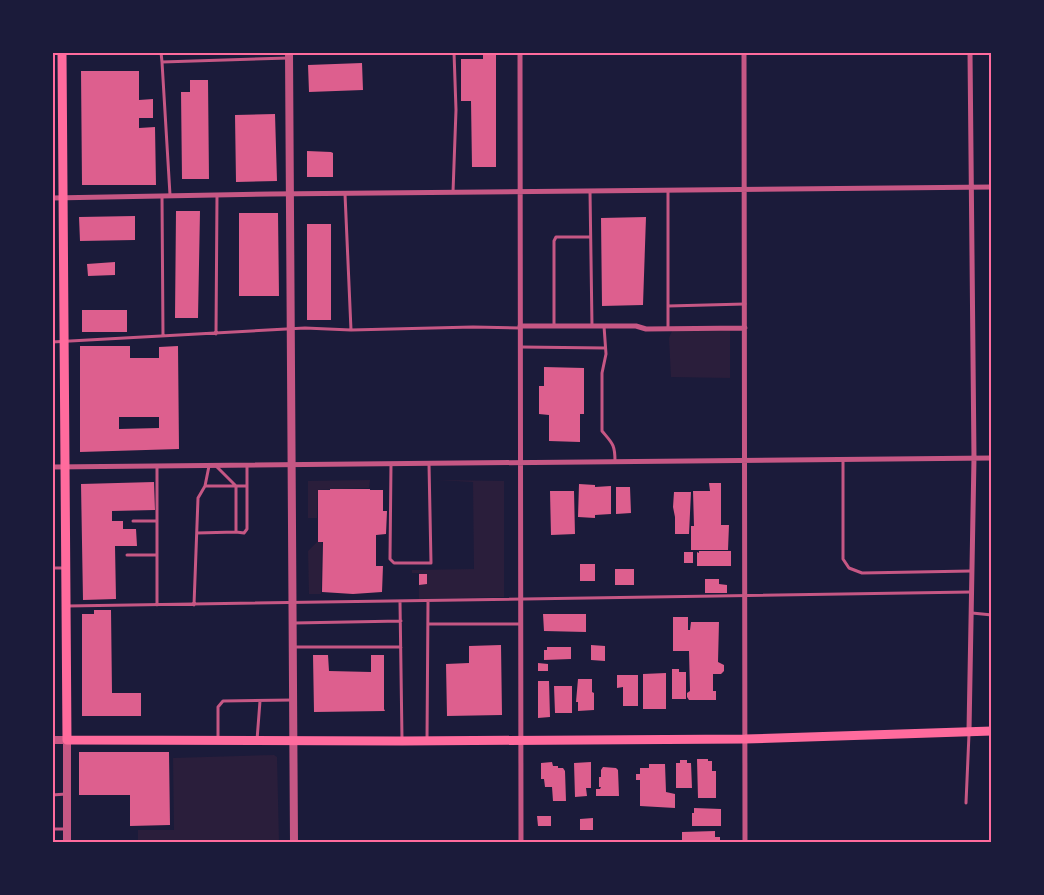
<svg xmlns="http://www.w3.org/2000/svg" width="1044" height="895" font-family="Mulish,sans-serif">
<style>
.green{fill:#2a1e3b}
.building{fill:#dd5f8e;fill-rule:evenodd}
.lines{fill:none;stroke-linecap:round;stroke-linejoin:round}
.service{stroke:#c65784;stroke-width:3}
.minor{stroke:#c65784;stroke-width:5}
.tertiary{stroke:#c65784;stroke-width:8}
.secondary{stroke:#ff6b9d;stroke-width:9}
.neatline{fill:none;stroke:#ff6b9d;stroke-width:2}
</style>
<rect width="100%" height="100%" fill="#1b1b3a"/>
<!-- green -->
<path class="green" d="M730 330V378L671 377 669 338 672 331Z
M370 480 369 488 318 490 317 518H308V481Z
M437 480 504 481V597L419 599V573H412V570L474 569 473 482Z
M317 542H322L321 594H309L308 551Z
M274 755 277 757 279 842H138V830H174L173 758Z"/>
<!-- building -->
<path class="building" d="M483 54H496V167H472L471 101H461V59H483Z
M362 63 363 90 309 92 308 65Z
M81 71H139V100L153 99V118H139V128L155 127 156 185H82Z
M190 80H208L209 179H182L181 92H190Z
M275 114 277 181 236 182 235 115Z
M307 151 331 152 333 153V177H307Z
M176 211H200L198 318H175Z
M239 213H278L279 296H239Z
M135 216V240L80 241 79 217Z
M646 217 643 305 602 306 601 218Z
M307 224H331V320H307Z
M115 262V275L88 276 87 264Z
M82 310H127V332H82Z
M80 346H130V358H159V347L178 346 179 449 80 452ZM119 417H159V428L119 429Z
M544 367 584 368V414H580V442L549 441V415L539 414V386H544Z
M154 482 155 510 112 511V521H123V529H136L137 546H115L116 599 83 600 81 484Z
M709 483H721V525H729L728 550H691V526H694L693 491H710Z
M579 484 595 485V487L611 486V514L595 515V518L578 517Z
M616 487H630L631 513 616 514Z
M330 489H370V490H383V511H387L386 534 376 535V566H383L382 592 353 594 322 592 323 542H318V490H330Z
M550 491H574L575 534 551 535Z
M674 492H691L689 534H675V517L673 507Z
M699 551H731V566H697V552L699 553Z
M684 552H693V563H684Z
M580 564H595V581H580Z
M615 569H634V585H615Z
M419 574H427V584L419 585Z
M705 579H719V584L727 585V593H705Z
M94 610H111L112 693H141V716H82V614H94Z
M543 614H586V632L544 631Z
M673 617H688V630H690L691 622H719L718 662 724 665V671L721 674H713V691H716V700H689L687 697V693L690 691 689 651H673Z
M501 645 502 715 447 716 446 664 469 663V646Z
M591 645 605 646V661L591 660Z
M547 647H571V659L544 660V650H547Z
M313 655H328L329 671 371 672V655H384V709L385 711 314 712Z
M538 663 548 664V671H538Z
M672 669H679V672H686V699H672Z
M666 673V709H643V674Z
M617 675H638V706H623V687L617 688Z
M578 679H592V692L594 693V710L578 711V702H576Z
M538 681H549L550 717 538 718Z
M554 686H572V713H555Z
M79 752H169L170 825 130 826V795H79Z
M697 759H708V761H712V771H716V798H698Z
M680 760H687V763H691L692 788H676V763H680Z
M552 762 553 766H558V768H563L565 771 566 801H553L552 787H545L544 779H541V763Z
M591 762V788H586L587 796 575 797 574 763Z
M649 764H665L666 792 675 794V808L640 806V780H636V774H640V768H649Z
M603 767 616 768 618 770 619 796H596V789H600L601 787H599V777H601V770Z
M694 808 721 809V826H692V813H694Z
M537 816H551V826H538Z
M593 818V830H580V819Z
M715 831V837H720V842H682V832Z"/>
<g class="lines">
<!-- service -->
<path class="service" d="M161 52 162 62
M668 190V329
M590 191 592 326
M453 192 456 110 454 52
M345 194 351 330
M170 195 162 62 289 58
M162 196 163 336
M668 306 745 304
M554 326V241L556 237H590
M604 326 606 354 602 373V431C612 443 615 444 615 461
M216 334 217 196
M52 342 305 328 351 330 473 327 520 328
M521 347 605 348
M843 460V559L849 568 862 573 971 571
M391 464 390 559 394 563H431L429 464
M205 486H246
M133 521H157
M236 532 244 533 247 529V465
M197 533 236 532V486L216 466
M127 555H157
M52 568H64
M400 602 402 739
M157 605V466
M194 605 198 498 205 486 209 466
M67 606 971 592
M972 613 992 615
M294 623 401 621
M428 624H520
M294 647H401
M218 740V707L223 701 293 700
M257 740 260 701
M427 740 428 602
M52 795 66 794
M966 803 969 734
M52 829H67"/>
<!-- minor -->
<path class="minor" d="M520 52 521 842
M744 52 745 842
M52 198 271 194 992 187
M520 326H636L646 329 745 328
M52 467 992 458
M969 731 974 458 970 52"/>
<!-- tertiary -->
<path class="tertiary" d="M289 52 294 842
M52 740H67V842"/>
<!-- secondary -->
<path class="secondary" d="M62 52 67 740 402 741 745 739 992 731"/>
</g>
<!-- border -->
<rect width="1044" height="895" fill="none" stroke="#1b1b3a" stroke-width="108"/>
<rect x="54" y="54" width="936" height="787" class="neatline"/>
</svg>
